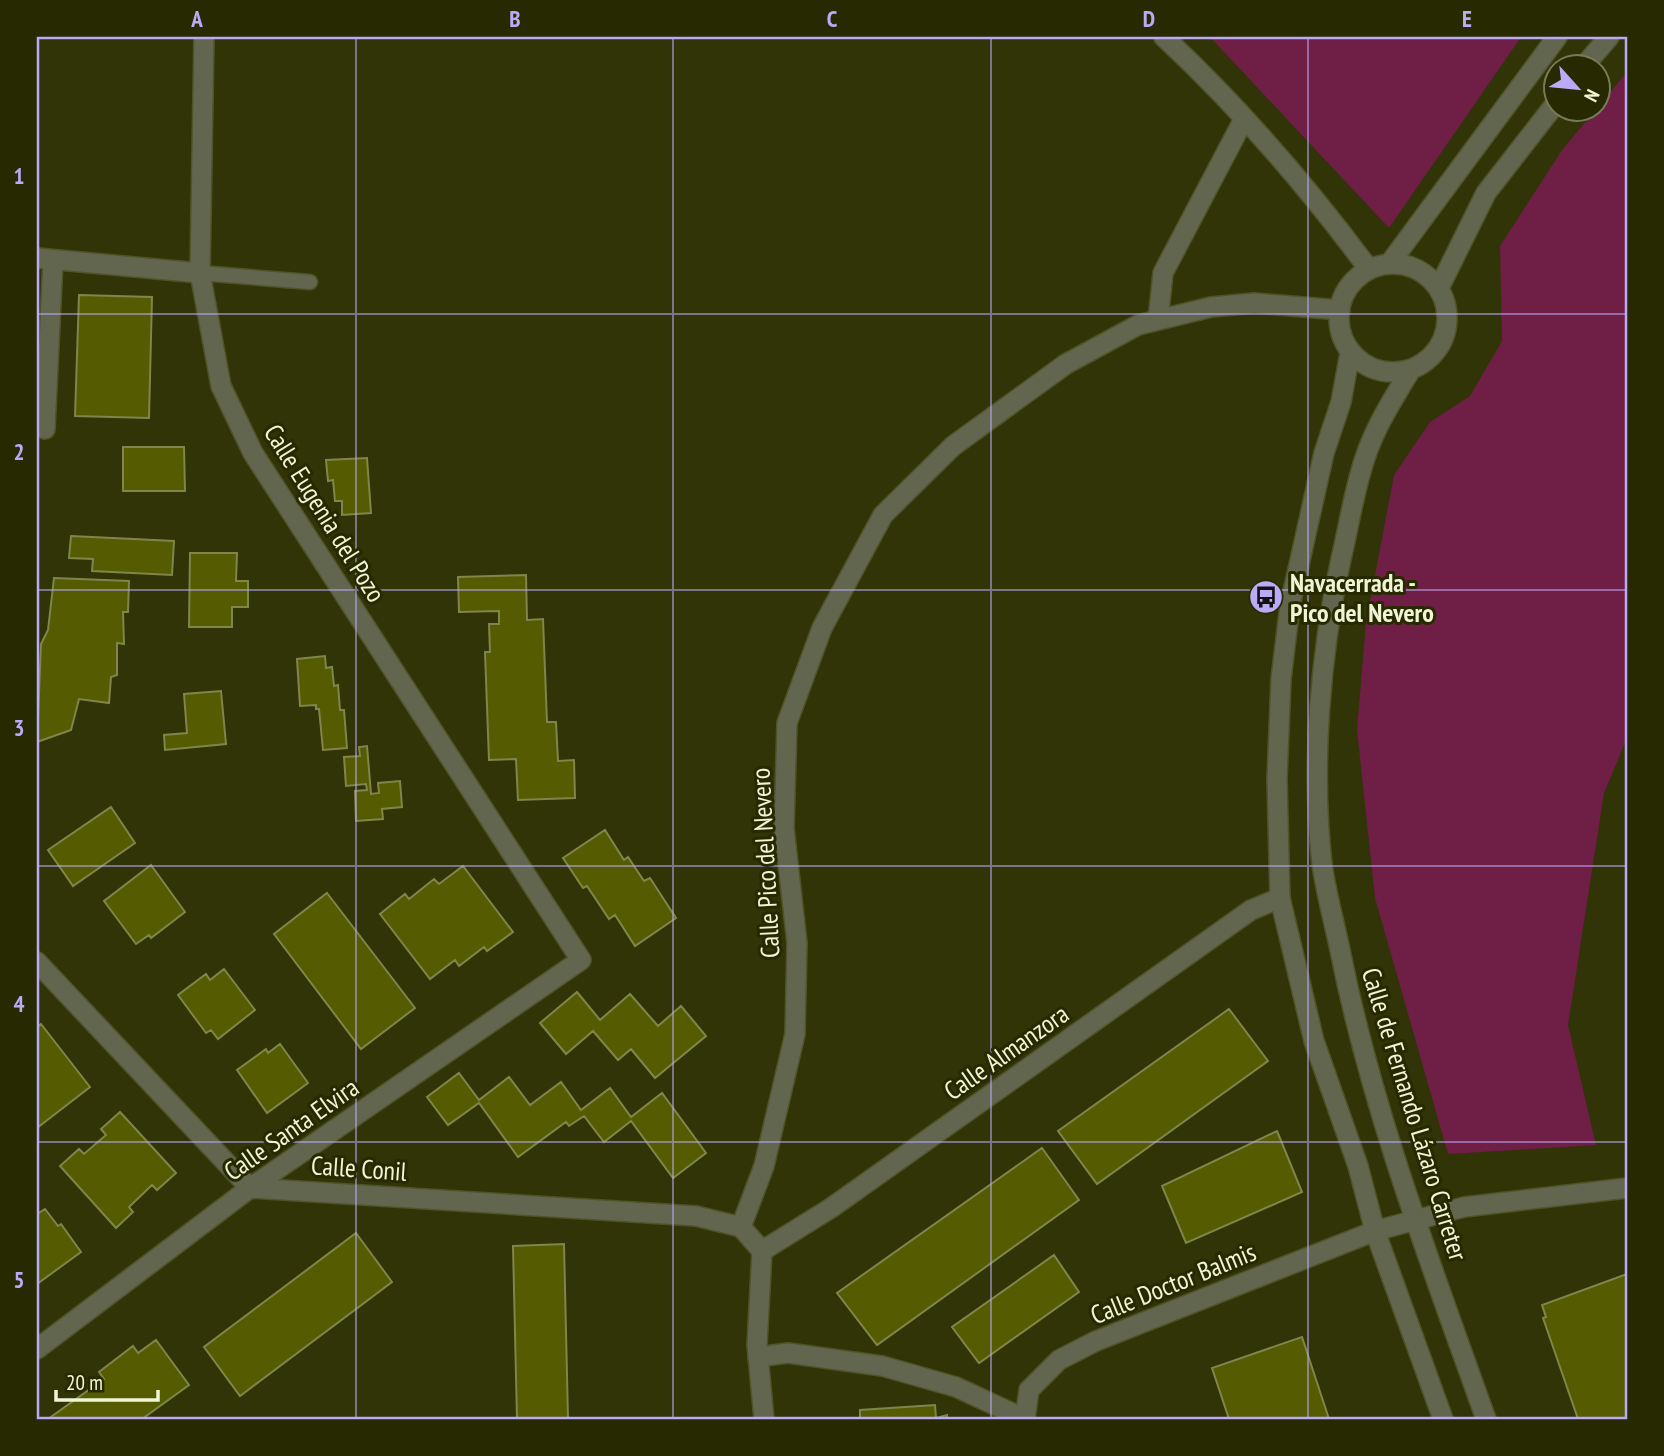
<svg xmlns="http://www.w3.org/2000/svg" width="1664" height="1456" font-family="'PT Sans Narrow',sans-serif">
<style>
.green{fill:#6f1e46}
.building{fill:#555b00;stroke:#7f854b;stroke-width:2}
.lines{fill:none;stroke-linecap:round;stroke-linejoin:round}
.service-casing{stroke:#4f5327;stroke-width:17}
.pedestrian-casing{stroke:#4f5327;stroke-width:22}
.minor-casing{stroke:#4f5327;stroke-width:22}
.tertiary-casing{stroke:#4f5327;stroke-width:22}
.service{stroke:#63664f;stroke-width:14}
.pedestrian{stroke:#63664f;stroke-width:19}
.minor{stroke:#63664f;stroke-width:19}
.tertiary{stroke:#63664f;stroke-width:19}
.grid{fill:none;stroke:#bbaaf6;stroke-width:2;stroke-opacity:0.55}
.labels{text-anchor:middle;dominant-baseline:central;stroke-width:6;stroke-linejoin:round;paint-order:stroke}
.street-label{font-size:26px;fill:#f0f5d6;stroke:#272a00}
.poi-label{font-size:26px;font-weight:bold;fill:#f0f5d6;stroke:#272a00;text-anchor:start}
.neatline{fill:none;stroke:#bbaaf6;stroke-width:2.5}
.grid-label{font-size:23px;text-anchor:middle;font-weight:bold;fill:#bbaaf6}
</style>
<rect width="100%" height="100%" fill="#303406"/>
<!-- green -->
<path class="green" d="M1210 37H1521L1389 228Z
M1627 72V738L1604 793 1568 1025 1596 1145 1448 1154 1375 898 1357 730 1366 623 1394 475 1430 422 1470 396 1502 341 1500 246 1562 150Z"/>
<!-- building -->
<path class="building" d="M79 295 152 297 149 418 75 416Z
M123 447H184L185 491H123Z
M367 458 371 513 342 515V501H335L333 480 328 481 326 460Z
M71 536 174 541 172 575 92 571 93 559 69 558Z
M190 553H237L236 581H248V607H232V627H189Z
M526 575 527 620 543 619 547 722H556L558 761 574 760 575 798 518 800 516 759 489 760 485 652H490L489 624H499V611L459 612 458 577Z
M54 578 129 581 128 612H123L124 644 117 643V675L111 677 109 703 79 699 71 730 37 742 41 644 48 630Z
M325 656 326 668 332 667 334 686 338 685 340 710H344L347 748 323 750 319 709H316V705L300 706 297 659Z
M221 691 226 744 165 750 164 735 187 733 184 694Z
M367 746 371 794 379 793 378 783 400 781 402 807 382 809 383 819 356 821 355 791 367 790 366 784 346 786 344 757 360 756 359 747Z
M111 807 135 843 73 886 48 850Z
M605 830 624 860 628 857 644 881 650 878 676 918 635 946 615 915 609 919 587 886 583 888 563 858Z
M151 865 185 912 151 938 149 935 136 944 104 901Z
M463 866 513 932 487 951 484 947 459 966 455 960 430 979 380 914 405 894 409 899 434 879 439 884Z
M327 893 415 1008 361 1049 274 934Z
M224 969 255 1010 218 1039 211 1030 206 1033 178 995 206 974 210 980Z
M577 992 600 1020 630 994 658 1026 681 1006 706 1036 655 1078 631 1049 618 1060 593 1031 566 1054 540 1023Z
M1229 1009 1268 1061 1097 1184 1058 1131Z
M41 1024 90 1087 37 1128V1027Z
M280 1044 308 1083 267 1113 237 1070 266 1049 268 1053Z
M459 1073 479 1100 509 1077 530 1105 561 1082 581 1110 610 1088 631 1117 662 1093 706 1153 673 1178 631 1121 604 1142 584 1116 569 1126 566 1122 518 1157 479 1103 448 1125 427 1097Z
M120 1112 176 1173 157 1190 152 1185 129 1207 133 1212 116 1228 60 1166 79 1149 84 1154 106 1135 101 1129Z
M1277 1131 1302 1192 1186 1243 1162 1186Z
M1042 1148 1079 1200 877 1345 837 1293Z
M45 1209 58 1226 61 1224 81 1252 37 1284V1214Z
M356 1233 392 1282 240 1396 204 1347Z
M564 1244 568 1419H517L513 1246Z
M1054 1255 1079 1292 979 1363 952 1327Z
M1627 1274V1419H1578L1543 1318 1546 1317 1542 1305Z
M1302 1337 1329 1419H1229L1212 1368Z
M156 1340 189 1385 142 1419H48L104 1379 99 1372 133 1346 138 1353Z
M935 1405 936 1418 947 1415V1419H860V1410Z"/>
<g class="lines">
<!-- service casing -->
<g class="service-casing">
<path id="service" d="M200 273 310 282"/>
</g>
<!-- pedestrian casing -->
<g class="pedestrian-casing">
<path id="pedestrian" d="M758 1357 788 1353 882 1366 956 1387 1025 1419"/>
</g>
<!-- minor casing -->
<g class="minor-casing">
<path id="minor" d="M1164 37C1239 107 1307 186 1368 268
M37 258 200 273
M1158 320 1163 273 1244 119
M45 429 53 260
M37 962 250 1188 696 1216 741 1227 762 1251
M741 1227 764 1166 795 1034 797 943 784 828 787 723 822 628 883 515 953 446 1066 364 1138 325 1211 307 1254 303 1340 310
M762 1251 831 1208 1251 910 1280 898
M762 1251 757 1345 764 1419
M37 1349 250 1188 581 960 253 453 221 386 200 273 204 37
M1025 1419 1029 1390 1059 1360 1096 1341 1375 1231 1464 1207 1627 1188"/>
</g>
<!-- tertiary casing -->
<g class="tertiary-casing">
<path id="tertiary" d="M1584 66 1609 37
M1390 263 1557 37
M1339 318a54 54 0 1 1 108 0a54 54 0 1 1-108 0Z
M1439 288 1486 193 1556 103
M1350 353 1341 402 1324 453 1290 605 1281 679 1277 779 1280 898 1314 1041 1358 1166 1375 1231 1443 1419
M1410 371C1393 399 1375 427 1365 458 1354 490 1349 526 1341 559 1320 654 1311 767 1322 864 1326 893 1334 921 1340 950 1372 1111 1431 1265 1486 1419"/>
</g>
<!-- service -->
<use href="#service" class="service"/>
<!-- pedestrian -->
<use href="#pedestrian" class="pedestrian"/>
<!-- minor -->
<use href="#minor" class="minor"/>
<!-- tertiary -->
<use href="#tertiary" class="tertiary"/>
</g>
<!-- grid -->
<path class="grid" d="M356 37V1419M673 37V1419M991 37V1419M1308 37V1419M37 314H1627M37 590H1627M37 866H1627M37 1142H1627"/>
<!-- icons -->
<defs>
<g id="bus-disc" transform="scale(1.75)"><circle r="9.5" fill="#bbaaf6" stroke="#272a00"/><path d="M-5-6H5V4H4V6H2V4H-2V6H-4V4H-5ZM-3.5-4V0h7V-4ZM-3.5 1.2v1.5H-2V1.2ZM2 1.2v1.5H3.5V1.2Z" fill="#111"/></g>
</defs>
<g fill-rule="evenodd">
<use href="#bus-disc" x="1266" y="597"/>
</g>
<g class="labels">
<!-- street labels -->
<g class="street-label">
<text transform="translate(325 513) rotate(58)">Calle Eugenia del Pozo</text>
<text transform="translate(765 863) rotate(-93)">Calle Pico del Nevero</text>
<text transform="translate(1006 1052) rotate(-35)">Calle Almanzora</text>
<text transform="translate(1415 1114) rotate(73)">Calle de Fernando Lázaro Carreter</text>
<text transform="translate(291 1129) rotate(-35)">Calle Santa Elvira</text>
<text transform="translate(359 1168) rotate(4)">Calle Conil</text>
<text transform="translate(1173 1283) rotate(-22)">Calle Doctor Balmis</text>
</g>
<!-- poi labels -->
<g class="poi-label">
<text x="1290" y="582">Navacerrada -<tspan x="1290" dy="30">Pico del Nevero</tspan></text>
</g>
</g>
<!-- border -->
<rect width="1664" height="1456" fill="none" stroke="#272a00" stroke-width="77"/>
<!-- north arrow -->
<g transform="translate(1577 88) rotate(117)"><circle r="33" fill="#272a00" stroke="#777b56" stroke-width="2"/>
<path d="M0-5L12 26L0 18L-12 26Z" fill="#bbaaf6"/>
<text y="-10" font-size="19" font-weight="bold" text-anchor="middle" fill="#f0f5d6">N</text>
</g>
<!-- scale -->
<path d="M56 1390v10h102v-10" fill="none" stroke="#f0f5d6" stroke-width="3.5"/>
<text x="66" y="1390" font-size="21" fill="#f0f5d6" stroke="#272a00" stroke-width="5" paint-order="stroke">20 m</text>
<rect x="38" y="38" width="1588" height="1380" class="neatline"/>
<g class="grid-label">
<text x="197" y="27">A</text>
<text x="515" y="27">B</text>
<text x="832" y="27">C</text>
<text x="1149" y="27">D</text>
<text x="1467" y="27">E</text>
<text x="19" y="184">1</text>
<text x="19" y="460">2</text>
<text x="19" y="736">3</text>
<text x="19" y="1012">4</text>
<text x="19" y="1288">5</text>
</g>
</svg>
